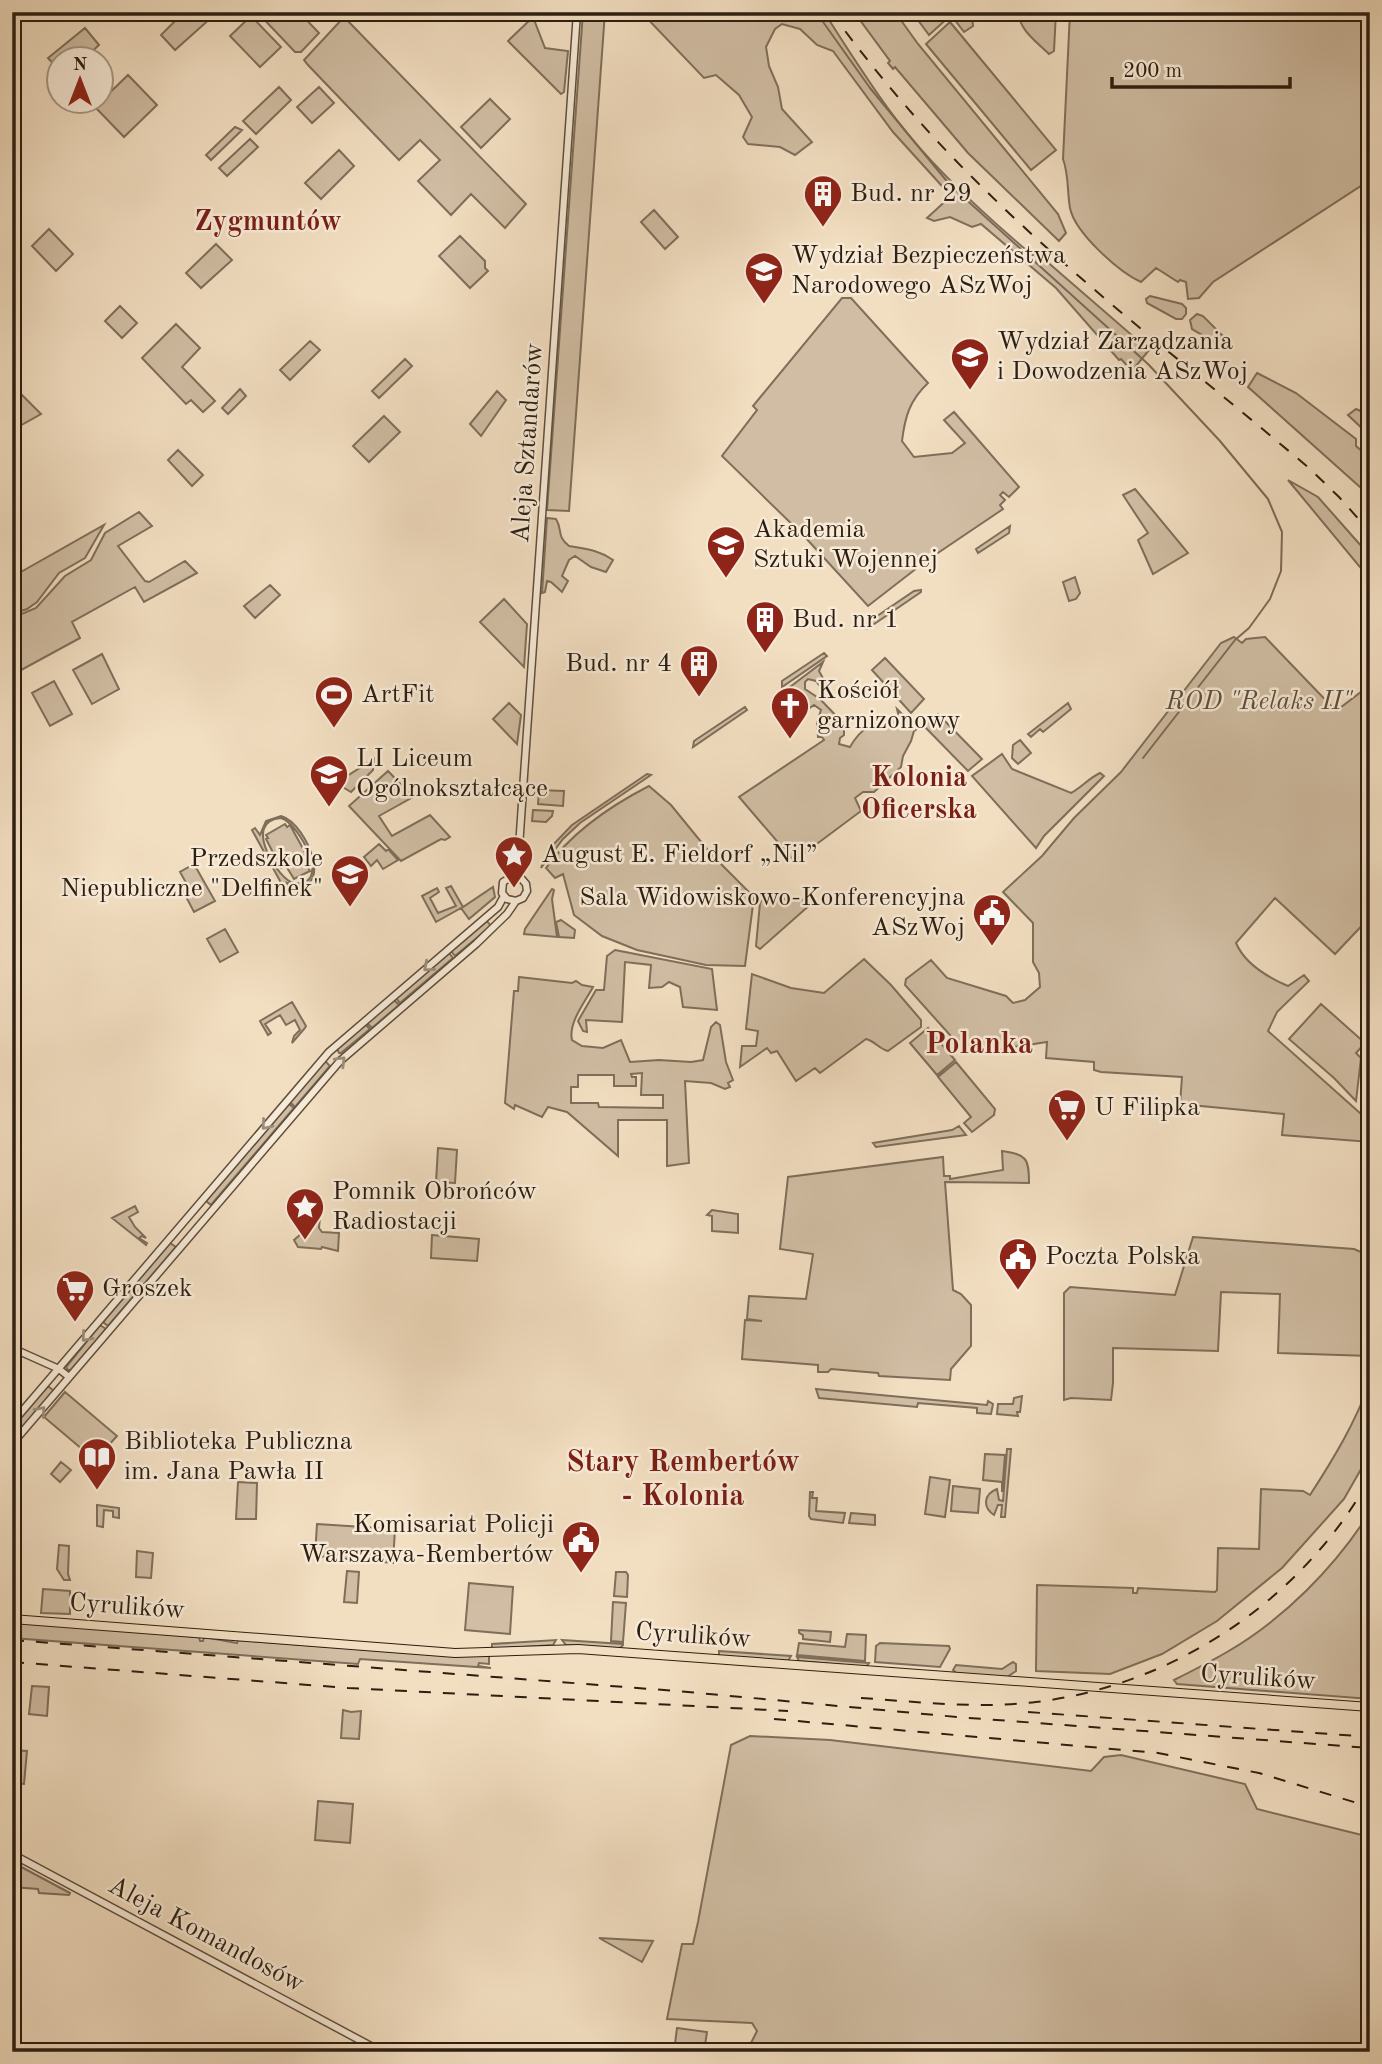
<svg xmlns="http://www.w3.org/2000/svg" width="1382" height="2064" font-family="'Old Standard TT',serif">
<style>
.green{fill:#d0bda3;stroke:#7e6e5a;stroke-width:2;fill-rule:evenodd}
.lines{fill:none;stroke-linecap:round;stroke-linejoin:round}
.stream{stroke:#7b6a56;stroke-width:2}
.minor-casing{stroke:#5e4e3c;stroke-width:9}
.major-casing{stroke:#2c1e10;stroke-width:10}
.minor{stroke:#f7ead7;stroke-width:6}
.major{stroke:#f2dec1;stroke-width:8}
.rail{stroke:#2c1e10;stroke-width:2;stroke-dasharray:12 12;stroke-linecap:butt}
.oneway{stroke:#9c8e7d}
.labels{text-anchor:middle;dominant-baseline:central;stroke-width:5;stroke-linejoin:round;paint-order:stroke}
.poi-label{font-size:26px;fill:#2c1e10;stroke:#f7ead7;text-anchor:start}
.street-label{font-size:26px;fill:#2c1e10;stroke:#f7ead7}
.park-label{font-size:26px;font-style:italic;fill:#5d4e3c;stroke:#f7ead7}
.neighbourhood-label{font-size:28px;font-weight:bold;fill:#7a1f14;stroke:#f7ead7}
.quarter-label{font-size:30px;font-weight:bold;fill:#7a1f14;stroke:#f7ead7}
</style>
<rect width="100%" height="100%" fill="#f2dec1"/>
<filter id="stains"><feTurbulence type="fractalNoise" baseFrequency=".00286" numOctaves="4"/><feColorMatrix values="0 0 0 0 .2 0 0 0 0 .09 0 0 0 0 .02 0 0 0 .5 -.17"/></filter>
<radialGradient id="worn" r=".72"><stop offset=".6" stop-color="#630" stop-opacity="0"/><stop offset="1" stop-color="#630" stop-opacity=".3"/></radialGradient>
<!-- green -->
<path class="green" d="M184 12H207L212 17 175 50 161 35Z
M257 12H299L319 33 301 52H295Z
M531 12H570V20L533 17 545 48 568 51 564 92 561 94 508 41 533 17Z
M583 12H605L569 511 547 510Z
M641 12H824C847 48 870 85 896 119 932 167 986 216 1032 255L1037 253 1149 350 1132 371 1121 359 1119 360 1056 288 981 224 972 227 950 217 934 221 927 218 951 196 893 132 833 51 817 45 800 29 782 24 775 29 766 47 769 66 778 87 782 109 812 142 795 155 780 147 748 144 743 137 752 117 739 95 716 75 704 78Z
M854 12H895L918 44 1058 214 1066 233 1059 241 968 153 895 67 893 69 888 63 890 61Z
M912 12H980L972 16 973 26 964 32 951 15 929 35Z
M1018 12H1056L1054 51 1049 54C1036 41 1020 31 1018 12Z
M1070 12H1370V180L1213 282 1199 298 1188 299 1186 282 1180 280 1178 282 1156 268 1141 282C1119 272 1075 233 1070 208 1067 191 1069 175 1063 159Z
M251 16 281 47 260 67 230 36Z
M344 17 526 204 505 228 471 194 451 215 418 181 440 160 420 140 399 160 308 65 304 60Z
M950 22 1056 150 1031 170 926 44Z
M85 28 99 45 84 59 60 60 59 70 48 58Z
M128 75 157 105 124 137 95 107Z
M279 87 291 100 256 134 243 121Z
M319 87 334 103 312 123 297 107Z
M490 99 510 119 481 148 461 127Z
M235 127 242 130 211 160 206 155Z
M250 139 258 147 227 176 219 168Z
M339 150 354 166 321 199 305 183Z
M654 210 678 237 665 249 641 222Z
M49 229 73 254 56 271 32 246Z
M460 236 485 261V268L488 271 470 288 439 256Z
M216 244 232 260 201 288 186 273Z
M1150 296 1182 304 1186 308V314L1182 319H1176L1147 303 1146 299Z
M842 298H851L928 383C910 400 905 416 902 441L914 457 952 453 965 443 944 420 954 412 1019 487 1009 497 1003 492 1000 495 1005 500 1000 505 1003 509 926 561 868 606 804 536 722 456 757 410 753 406Z
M120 306 137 323 122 338 105 321Z
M1197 314 1203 316 1227 340 1226 346H1221L1192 329 1190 320Z
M176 324 200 348 182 367 215 401 203 412 191 400 186 404 142 358Z
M310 341 320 350 290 380 280 370Z
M405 359 412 366 379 398 372 391Z
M1257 373 1296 393 1356 439V446L1370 458V496L1248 387Z
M15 388 41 414 18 427 12 416V389Z
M240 389 246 396 228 414 222 408Z
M497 391 506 400 481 436 470 424Z
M1356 409 1370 415V436L1348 415Z
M384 416 400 432 369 462 353 446Z
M178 450 203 475 192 486 168 460Z
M1288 480 1318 497 1370 556V582L1360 567Z
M1135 489 1188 553 1153 574 1138 540 1148 533 1123 495Z
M139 512 152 526 118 546 145 581 149 582 185 561 197 573 144 602 135 587 72 622 80 638 12 675V618L36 608 65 576 91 560 105 533Z
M547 518 556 519C563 530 556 536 569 546 585 549 599 550 613 560L606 572 591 567 575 556 569 560 562 576 568 581 562 592 551 582 547 581 545 592 542 593Z
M104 525 85 558 59 573 37 602 27 609 12 614V577Z
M1010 526 1009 533 978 553 976 549Z
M1075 577 1080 593 1076 599 1069 601 1063 582Z
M270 585 280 595 255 618 244 606Z
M921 590V592L867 629 864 628V625L914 591Z
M504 599 527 624 524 667 480 622Z
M1234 637 1242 643 1246 639 1265 637 1336 711 1370 685V917L1335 954 1275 898 1236 943C1245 964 1267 977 1288 986L1304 975 1309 981 1277 1012 1268 1031 1370 1122V1142L1282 1135 1284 1114 1180 1104 1182 1077 1101 1072 1094 1070V1062L1046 1058 1047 1042 967 1054 905 985 906 979 931 960 947 978 1006 996 1013 1003 1025 1000 1040 987 1039 973 1033 962V923L1003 892 1042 856 1074 818 1121 772 1221 643Z
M824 653 827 656 782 687V681Z
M102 654 119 689 92 704 73 670Z
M885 658 924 699 911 713 872 670Z
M823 662 819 671 830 691 824 692 816 681 808 679 805 682V689L820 699 844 724V735L840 738 839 744 850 747C860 729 877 717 899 717L897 709 917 729 914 731 911 741 903 756 901 767 874 792H863L855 798 861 811 794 861 739 797 824 740 822 737H818L817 723 821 710 814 705 794 719 785 722 779 719 772 709 774 699Z
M54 681 72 714 50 726 32 693Z
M509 703 521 715 517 744 493 719Z
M1068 703 1071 709 1043 732 1040 729 1031 737 1028 734Z
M745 707 747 710 693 747 694 741Z
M938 714 982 759 968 771 924 726Z
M1020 740 1031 753 1018 764 1012 758 1013 745Z
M1002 754 1012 769 1071 793C1082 787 1089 778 1100 773L1104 776 1044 836 1036 848 972 776Z
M374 759 373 770 351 792 336 783Z
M388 771 413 797 379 816 392 836 430 815 450 837 445 840 441 839 401 861 349 806Z
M647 774 651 775 580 823 563 839 541 868 548 850 572 825Z
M649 786 671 805 711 854 754 897 745 966 706 965 637 950 602 936 574 915 563 874 555 878 546 868C572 832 610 806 649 786Z
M539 790 564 791 563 806 538 804Z
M533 810 553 811 552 816 546 822 532 821Z
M281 816C309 824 336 901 287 883L289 888 285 890 252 830 255 828 260 835 266 821ZM281 818C300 824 333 888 294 883 280 882 240 821 281 818Z
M285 824 287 827 290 825 306 854 302 857 310 871 294 879 286 866 281 868 266 839 268 838 266 835Z
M379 844 386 851 388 849 398 860 383 869 377 860 371 866 364 857Z
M194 864 215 901 194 912 183 891 189 888 180 872Z
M451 886 463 907 493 887 495 897 469 919 461 908 436 922 422 896 437 888 439 892 430 898 438 913 456 906 446 888Z
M552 889 554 890 552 899 557 937 524 934 525 929Z
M768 898 808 900 812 903 760 949 756 946 760 903 763 899Z
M561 920 575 930 574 938 559 937 556 922Z
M487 921 491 926 455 956 451 951Z
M225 929 238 952 220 962 207 939Z
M615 950 712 969 717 1010 683 1007 680 987 669 982 662 987 649 988 651 965 625 962 622 1022 586 1020 587 1032 583 1031 578 1021 596 990H604L607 956Z
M449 953 453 958 400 1003 396 998Z
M864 959 891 985 921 1020V1027L888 1051C879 1049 875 1041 866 1039L820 1073 815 1068 796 1081 777 1051 771 1053 767 1048 740 1067 742 1046H756L758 1031 746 1029 752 974 791 988 824 993Z
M519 977 572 983 576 981 582 985 593 987C585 1002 568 1023 572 1040L582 1046 603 1048 621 1040 630 1062 659 1060 691 1062 703 1060 711 1027 716 1022 720 1025 726 1062 733 1080 728 1083 730 1087 725 1089 711 1083 685 1081 689 1163 667 1166V1120H618V1156L567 1112 548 1107 542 1117 515 1105 514 1109 505 1103 514 991H518ZM642 1073 641 1095H663V1108L599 1107 598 1103H571V1087H578V1075H614V1086H636V1077H632L631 1074Z
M394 1000 399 1005 372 1028 367 1023Z
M292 1002 306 1026 305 1028 292 1043 294 1036 300 1030 295 1020 286 1025 280 1015 265 1024 271 1033 268 1035 260 1021Z
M1321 1004 1365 1043 1356 1053 1361 1058 1356 1101 1334 1078 1289 1039Z
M365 1024 370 1029 341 1053H339L337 1048Z
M928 1028 955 1060 937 1075 910 1043Z
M325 1061 330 1066 295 1107 290 1102Z
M956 1062 995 1109 994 1115 972 1132 964 1123 971 1117 938 1077Z
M289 1104 294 1108 211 1205 206 1201Z
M959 1126 966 1135 876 1147 873 1143 952 1130Z
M438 1148 457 1150 455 1183 436 1182Z
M1002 1151C1026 1155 1029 1157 1029 1183L945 1182 953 1290 961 1294 971 1305V1346L951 1369 950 1380 879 1376 878 1373 831 1369 828 1372H818V1365L742 1359 745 1320 762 1321 747 1319 749 1296 806 1299 813 1254 780 1249 788 1177 943 1157 944 1176H950V1179L1003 1170Z
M135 1206 138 1212 129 1217 135 1227 146 1238 142 1236 139 1238 147 1243 146 1245 112 1218Z
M712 1210 738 1214V1233L712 1231V1216L707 1215Z
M314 1217H320L319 1228 322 1232 339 1233 338 1251 322 1247 321 1249 298 1247 294 1240 308 1228 305 1223 309 1220 312 1222Z
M432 1235 479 1239 477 1261 431 1258Z
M1193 1237 1354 1249 1370 1256V1356L1278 1353 1280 1294 1221 1292 1218 1351 1113 1348V1383L1111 1400 1071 1398 1064 1400V1293L1070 1287 1175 1295Z
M170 1243 176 1247 108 1326 103 1322Z
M100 1325 106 1329 71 1370H68L66 1367Z
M1370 1382 1368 1457 1344 1499 1282 1568 1217 1621 1162 1654 1110 1674 1036 1671 1037 1585 1133 1588V1593H1137L1138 1588 1215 1592 1217 1590 1218 1548 1259 1549 1261 1489 1303 1491 1310 1495C1334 1458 1355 1423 1370 1382Z
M48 1386 54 1391 12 1439V1428Z
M816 1389 987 1405 988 1401 993 1404 991 1414 977 1413V1408L918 1403 917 1407 819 1398Z
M65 1392 117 1436 95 1460 44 1417Z
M1022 1396 1020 1412H1017L1018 1416 997 1414 998 1404H1013L1014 1398Z
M1007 1449H1011L1005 1517H1001L1002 1505H998L994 1515C982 1507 984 1494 997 1489L999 1500 1003 1501Z
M985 1454 1005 1455 1002 1492V1482L983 1480Z
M61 1462 71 1470 60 1482 51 1474Z
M930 1477 950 1480 945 1517 925 1514Z
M238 1482 257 1483 256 1519H236Z
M953 1486 980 1489 978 1513 951 1511Z
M810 1492H813L812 1498H817L816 1511 845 1513 843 1523 811 1519 809 1516Z
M97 1505 119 1508V1518L113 1517V1511L104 1510 103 1527 97 1526Z
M1370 1512V1699L1177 1684 1174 1680C1192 1671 1210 1662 1227 1652 1284 1619 1335 1567 1370 1512Z
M851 1513 875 1515V1525L849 1523Z
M317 1524 395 1529 393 1563 315 1556Z
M59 1545 69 1546 68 1574 70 1580H64L57 1569Z
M137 1551 153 1553 151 1578 136 1577Z
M347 1571 359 1572 357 1603 344 1602Z
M616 1572H626L628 1575 627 1597 614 1596Z
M469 1583 513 1587 510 1634 465 1630Z
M43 1589 70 1591V1614L41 1613Z
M613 1602 626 1603 623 1642 611 1641Z
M12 1622 199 1637 200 1641H203L204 1637 237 1643 238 1640 452 1656H489V1664L479 1663 478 1666 491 1668 360 1659 358 1664 12 1638Z
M799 1630 831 1632 830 1642 803 1639V1635L799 1633Z
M847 1634 866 1635 865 1661 797 1655 799 1643 845 1647Z
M556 1640 553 1645 492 1649V1644Z
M562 1640 623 1644V1645L619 1649 566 1645Z
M880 1643 949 1646 950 1649 940 1667 875 1662 876 1646Z
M719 1651 791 1656 788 1661 719 1656Z
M797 1657 869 1663 866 1667 799 1661Z
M1013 1662 1016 1664V1671L1007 1677 957 1674 953 1670 956 1665 1002 1669Z
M32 1686 49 1687 47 1716 29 1714Z
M343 1710 351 1712 361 1711 359 1739 341 1738Z
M750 1736 830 1740 1091 1771 1104 1757 1121 1755 1245 1784 1257 1809 1370 1837V2052H740L751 2043 757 2031 752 2023 667 2019 682 1944H693L698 1922 731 1745Z
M12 1750 27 1751 24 1784 12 1783Z
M318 1801 353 1804 350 1843 315 1840Z
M12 1862 70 1893 69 1895 39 1893 38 1889 12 1887Z
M599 1938 653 1941 642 1962Z
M677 2028 707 2032 704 2052H674Z"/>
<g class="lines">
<!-- stream -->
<path class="stream" d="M816 12 870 88 950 185 1148 364 1220 441 1268 499 1282 532 1281 571 1270 599 1249 628 1235 640 1143 758"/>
<!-- minor casing -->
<g class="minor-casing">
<path id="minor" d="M517 876 577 12
M12 1348 59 1369 69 1377
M12 1423 329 1052 498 907 504 896
M12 1444 340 1061 476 944 507 914 516 901 523 898 527 891 526 884 520 877 513 876 503 882 502 893 507 899 516 901
M12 1854 382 2052"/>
</g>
<!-- major casing -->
<g class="major-casing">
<path id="major" d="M12 1619 455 1653 578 1649 1370 1707"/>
</g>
<!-- minor -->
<use href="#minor" class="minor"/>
<!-- major -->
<use href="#major" class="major"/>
<!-- rail -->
<path class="rail" d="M831 12C875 72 923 129 976 181 1080 285 1199 374 1310 469L1339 497 1370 532
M12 1640 677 1691 957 1717 1370 1748
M12 1662 348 1688 788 1711
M861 1698C919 1702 978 1709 1036 1702 1175 1685 1302 1600 1370 1478
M1028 1712 1370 1737
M774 1719 1158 1753 1259 1773 1370 1807"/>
</g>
<!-- one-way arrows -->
<defs><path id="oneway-chevron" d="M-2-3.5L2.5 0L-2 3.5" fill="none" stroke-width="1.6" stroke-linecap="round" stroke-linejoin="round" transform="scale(1.75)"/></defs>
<g class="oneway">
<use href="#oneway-chevron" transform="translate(428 967) rotate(139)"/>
<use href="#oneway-chevron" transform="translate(341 1061) rotate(-45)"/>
<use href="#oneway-chevron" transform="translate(266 1125) rotate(130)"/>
<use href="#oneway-chevron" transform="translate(86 1337) rotate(131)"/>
<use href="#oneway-chevron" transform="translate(41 1411) rotate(-49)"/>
</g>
<!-- icons -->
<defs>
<g id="building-pin" transform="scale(2.0125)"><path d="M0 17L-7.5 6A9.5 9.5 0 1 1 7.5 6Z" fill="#8f2418" stroke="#f7ead7"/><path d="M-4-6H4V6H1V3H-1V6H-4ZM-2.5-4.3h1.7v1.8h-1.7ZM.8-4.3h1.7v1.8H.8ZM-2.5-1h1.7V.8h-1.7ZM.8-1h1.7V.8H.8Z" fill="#fff"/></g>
<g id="university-pin" transform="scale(2.0125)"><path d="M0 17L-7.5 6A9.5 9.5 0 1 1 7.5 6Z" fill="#8f2418" stroke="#f7ead7"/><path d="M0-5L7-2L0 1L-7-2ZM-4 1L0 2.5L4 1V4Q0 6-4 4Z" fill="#fff"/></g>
<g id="stadium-pin" transform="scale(2.0125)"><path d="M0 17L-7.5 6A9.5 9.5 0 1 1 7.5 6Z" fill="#8f2418" stroke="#f7ead7"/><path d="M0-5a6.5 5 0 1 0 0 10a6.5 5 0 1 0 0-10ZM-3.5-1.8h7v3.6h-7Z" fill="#fff"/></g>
<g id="church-pin" transform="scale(2.0125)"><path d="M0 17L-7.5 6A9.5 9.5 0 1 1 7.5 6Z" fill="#8f2418" stroke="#f7ead7"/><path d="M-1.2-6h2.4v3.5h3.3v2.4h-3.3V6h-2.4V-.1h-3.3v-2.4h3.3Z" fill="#fff"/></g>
<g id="school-pin" transform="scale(2.0125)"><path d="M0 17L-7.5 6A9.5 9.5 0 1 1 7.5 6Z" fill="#8f2418" stroke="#f7ead7"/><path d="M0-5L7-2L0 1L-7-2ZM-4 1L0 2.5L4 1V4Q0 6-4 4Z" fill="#fff"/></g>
<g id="sight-pin" transform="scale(2.0125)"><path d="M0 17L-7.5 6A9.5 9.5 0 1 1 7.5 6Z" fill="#8f2418" stroke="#f7ead7"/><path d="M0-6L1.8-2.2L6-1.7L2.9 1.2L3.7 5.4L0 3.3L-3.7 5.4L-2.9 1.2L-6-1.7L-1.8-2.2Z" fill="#fff"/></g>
<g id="civic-pin" transform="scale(2.0125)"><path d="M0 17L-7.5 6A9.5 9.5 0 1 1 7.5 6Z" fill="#8f2418" stroke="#f7ead7"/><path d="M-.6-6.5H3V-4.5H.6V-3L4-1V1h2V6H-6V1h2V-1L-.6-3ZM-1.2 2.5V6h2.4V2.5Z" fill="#fff"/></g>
<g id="supermarket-pin" transform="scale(2.0125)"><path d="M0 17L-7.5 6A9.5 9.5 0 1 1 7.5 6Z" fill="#8f2418" stroke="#f7ead7"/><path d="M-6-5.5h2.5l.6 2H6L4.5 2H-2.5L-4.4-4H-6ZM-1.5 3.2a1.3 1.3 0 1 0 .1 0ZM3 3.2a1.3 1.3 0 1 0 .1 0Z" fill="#fff"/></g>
<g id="library-pin" transform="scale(2.0125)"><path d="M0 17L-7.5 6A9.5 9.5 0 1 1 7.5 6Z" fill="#8f2418" stroke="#f7ead7"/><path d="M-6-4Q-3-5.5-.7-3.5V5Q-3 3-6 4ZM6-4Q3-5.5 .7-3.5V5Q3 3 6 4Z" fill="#fff"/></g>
</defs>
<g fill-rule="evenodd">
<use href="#building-pin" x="823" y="194"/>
<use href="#university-pin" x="764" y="271"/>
<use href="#university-pin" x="970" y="357"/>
<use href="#university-pin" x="726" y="545"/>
<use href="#building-pin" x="765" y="620"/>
<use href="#building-pin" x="699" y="664"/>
<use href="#stadium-pin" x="334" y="695"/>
<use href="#church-pin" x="790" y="706"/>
<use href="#school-pin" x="329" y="774"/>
<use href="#sight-pin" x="514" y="855"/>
<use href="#school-pin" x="350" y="874"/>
<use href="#civic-pin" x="992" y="913"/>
<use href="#supermarket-pin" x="1067" y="1108"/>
<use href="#sight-pin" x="305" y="1207"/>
<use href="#civic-pin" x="1018" y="1257"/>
<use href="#supermarket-pin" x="75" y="1289"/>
<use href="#library-pin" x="97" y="1457"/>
<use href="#civic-pin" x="581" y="1540"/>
</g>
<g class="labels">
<!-- poi labels -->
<g class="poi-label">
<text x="850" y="194">Bud. nr 29</text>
<text x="791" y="256">Wydział Bezpieczeństwa<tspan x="791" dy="30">Narodowego ASzWoj</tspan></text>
<text x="997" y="342">Wydział Zarządzania<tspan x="997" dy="30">i Dowodzenia ASzWoj</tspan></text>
<text x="753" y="530">Akademia<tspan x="753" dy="30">Sztuki Wojennej</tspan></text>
<text x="792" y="620">Bud. nr 1</text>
<text x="672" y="664" text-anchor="end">Bud. nr 4</text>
<text x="817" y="691">Kościół<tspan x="817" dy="30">garnizonowy</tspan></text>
<text x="361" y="695">ArtFit</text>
<text x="356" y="759">LI Liceum<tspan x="356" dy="30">Ogólnokształcące</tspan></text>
<text x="541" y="855">August E. Fieldorf „Nil”</text>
<text x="323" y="859" text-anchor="end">Przedszkole<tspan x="323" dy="30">Niepubliczne "Delfinek"</tspan></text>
<text x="965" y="898" text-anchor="end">Sala Widowiskowo-Konferencyjna<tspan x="965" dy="30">ASzWoj</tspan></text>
<text x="1094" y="1108">U Filipka</text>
<text x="332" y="1192">Pomnik Obrońców<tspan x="332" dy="30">Radiostacji</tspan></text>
<text x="1045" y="1257">Poczta Polska</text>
<text x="102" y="1289">Groszek</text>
<text x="124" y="1442">Biblioteka Publiczna<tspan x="124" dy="30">im. Jana Pawła II</tspan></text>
<text x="554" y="1525" text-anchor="end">Komisariat Policji<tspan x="554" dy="30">Warszawa-Rembertów</tspan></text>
</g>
<!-- street labels -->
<g class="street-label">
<text transform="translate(528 443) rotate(-86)">Aleja Sztandarów</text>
<text transform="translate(127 1607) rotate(4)">Cyrulików</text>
<text transform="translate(693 1636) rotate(4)">Cyrulików</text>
<text transform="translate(1258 1678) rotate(4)">Cyrulików</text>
<text transform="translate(206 1935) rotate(28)">Aleja Komandosów</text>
</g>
<!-- park labels -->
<g class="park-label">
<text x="1259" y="702">ROD "Relaks II"</text>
</g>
<!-- neighbourhood labels -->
<g class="neighbourhood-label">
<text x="268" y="223">Zygmuntów</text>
<text x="919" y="779">Kolonia<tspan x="919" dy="32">Oficerska</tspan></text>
</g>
<!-- quarter labels -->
<g class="quarter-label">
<text x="979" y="1045">Polanka</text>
<text x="683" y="1463">Stary Rembertów<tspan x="683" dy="34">- Kolonia</tspan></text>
</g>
</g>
<!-- margin -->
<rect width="1382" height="2064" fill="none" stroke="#f2dec1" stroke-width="42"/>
<rect x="14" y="14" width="1354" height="2036" fill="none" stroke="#2c1e10" stroke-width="3.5"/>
<rect x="21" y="21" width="1340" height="2022" fill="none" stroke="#2c1e10" stroke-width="2"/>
<!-- north arrow -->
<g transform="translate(80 80)"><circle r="33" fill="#f7ead7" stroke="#a69887" stroke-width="2"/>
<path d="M0-5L12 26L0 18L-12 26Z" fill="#8f2418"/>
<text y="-10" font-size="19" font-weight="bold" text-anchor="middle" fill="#2c1e10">N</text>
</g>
<!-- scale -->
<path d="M1112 77v10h178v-10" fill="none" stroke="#2c1e10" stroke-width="3.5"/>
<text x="1123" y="77" font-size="21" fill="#2c1e10" stroke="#f7ead7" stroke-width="5" paint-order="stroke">200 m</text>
<rect width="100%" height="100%" filter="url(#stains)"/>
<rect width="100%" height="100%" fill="url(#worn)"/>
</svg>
